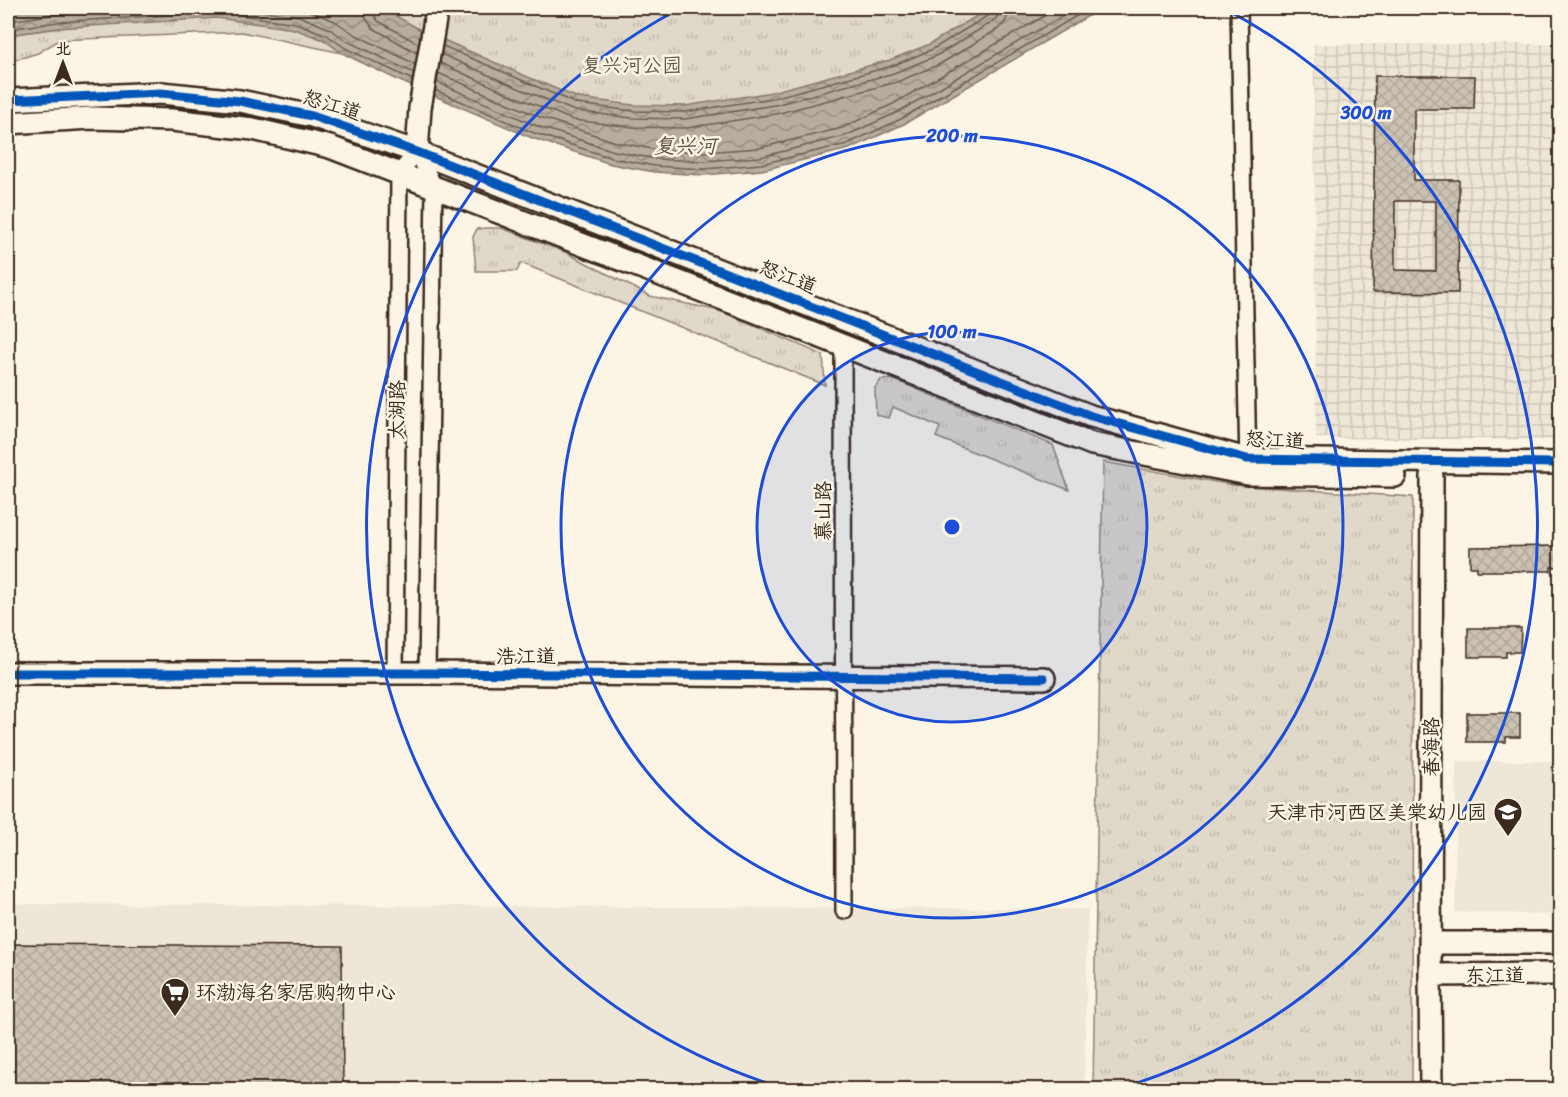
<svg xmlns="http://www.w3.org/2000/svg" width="1568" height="1097" font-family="Sriracha,'LXGW WenKai TC',sans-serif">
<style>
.built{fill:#eee6d6}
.industrial{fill:url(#industrial-grid)}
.park{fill:url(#park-tufts);stroke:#8e8173;stroke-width:1.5}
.water{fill:url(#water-waves);stroke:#85796b;stroke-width:1.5}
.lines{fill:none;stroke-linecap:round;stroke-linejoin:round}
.shore{stroke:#6d5e51;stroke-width:1.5}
.building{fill:url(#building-cross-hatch);stroke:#3b2a1e;stroke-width:1.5;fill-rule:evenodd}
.street-casing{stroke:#3b2a1e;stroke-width:20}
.secondary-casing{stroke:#3b2a1e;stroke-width:26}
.street{stroke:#fcf5e5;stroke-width:15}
.secondary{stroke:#fcf5e5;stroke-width:21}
.cycleway-casing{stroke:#fcf5e5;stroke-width:13}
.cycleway{stroke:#0057b8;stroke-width:9}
.ring{fill:none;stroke:#1d4ed8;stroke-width:3}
.labels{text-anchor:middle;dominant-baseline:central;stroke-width:5;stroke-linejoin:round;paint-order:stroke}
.park-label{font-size:20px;fill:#645648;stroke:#fcf5e5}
.street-label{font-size:20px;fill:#3b2a1e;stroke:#fcf5e5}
.poi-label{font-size:20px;fill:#3b2a1e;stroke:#fcf5e5;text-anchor:end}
.water-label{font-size:21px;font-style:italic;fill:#605144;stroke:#fcf5e5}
.centre{fill:#1d4ed8;stroke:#fcf5e5;stroke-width:3}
.ring-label{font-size:18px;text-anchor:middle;font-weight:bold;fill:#1d4ed8;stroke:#fcf5e5;stroke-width:5;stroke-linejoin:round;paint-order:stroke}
</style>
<defs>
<pattern id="industrial-grid" width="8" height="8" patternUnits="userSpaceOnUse" patternTransform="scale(1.5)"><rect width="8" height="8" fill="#eee6d6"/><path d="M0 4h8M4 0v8" fill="none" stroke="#cdc5b7"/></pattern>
<pattern id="park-tufts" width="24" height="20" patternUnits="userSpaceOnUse" patternTransform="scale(1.5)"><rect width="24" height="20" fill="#e0d8c8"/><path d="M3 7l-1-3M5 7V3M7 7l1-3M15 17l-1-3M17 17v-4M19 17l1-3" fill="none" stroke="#c1baab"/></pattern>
<pattern id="water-waves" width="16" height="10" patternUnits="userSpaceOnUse" patternTransform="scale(1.5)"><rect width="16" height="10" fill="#b7ad9e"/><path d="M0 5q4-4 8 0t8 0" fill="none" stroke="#968d80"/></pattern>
<pattern id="building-cross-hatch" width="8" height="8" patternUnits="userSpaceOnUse" patternTransform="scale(1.5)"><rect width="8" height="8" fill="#ccc2b3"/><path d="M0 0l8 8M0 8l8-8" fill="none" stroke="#b0a79a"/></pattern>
</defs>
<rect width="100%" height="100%" fill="#fcf5e5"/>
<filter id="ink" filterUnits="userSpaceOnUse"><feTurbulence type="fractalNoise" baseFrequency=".0167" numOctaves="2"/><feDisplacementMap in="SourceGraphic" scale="12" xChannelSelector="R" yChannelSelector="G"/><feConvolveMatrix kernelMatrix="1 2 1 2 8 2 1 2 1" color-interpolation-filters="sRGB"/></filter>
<g filter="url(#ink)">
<!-- built -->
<path class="built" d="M1456 761H1560V915L1455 912Z
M8 904 1088 909 1084 1089 8 1090Z"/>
<!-- industrial -->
<path class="industrial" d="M1314 44H1560V440L1316 438Z"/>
<!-- park -->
<path class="park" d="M59 8H1035L851 111 629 124 342 53 242 32 59 40 38 53 8 62V35L59 28Z
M487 228H501L565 252 650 296 720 311 823 355 825 385 521 263 517 271H476L473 237 477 229Z
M892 379 1053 445 1069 490 936 437 940 427 893 407 889 418 876 415 875 388 881 380Z
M1103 462 1233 485 1413 497 1412 1089H1093Z"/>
<!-- water -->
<path class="water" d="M8 8H382L419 29 523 75 578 98 633 105 685 106 772 92 890 60 930 44 990 8H1102L904 124 849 149 762 170 704 175 654 172 611 164 532 138 400 81 342 53 324 40 294 29 217 18 58 28 8 35Z"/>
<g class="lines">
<!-- shore -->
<path class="shore" d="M240 8 299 16 330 29 349 42 414 73
M301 8 335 21 354 34 415 64
M364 8 366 19 373 28 417 53
M373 8 374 15 378 21 419 44
M8 21 57 14 167 8
M8 29 58 22 218 12 296 23 327 35 345 48 413 80
M443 46 577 104 633 111 685 112 773 98 892 66 933 49 989 15 992 12V8
M441 54 518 88 575 111 632 118 685 119 775 105 894 73 936 56 992 22 998 16 1000 8
M440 63 514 96 573 120 632 127 687 128 776 114 897 82 940 64 998 29 1006 21 1009 8
M438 73 540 117 616 142 657 150 704 152 759 148 842 128 893 104 1058 8
M437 82 537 126 614 151 656 159 704 161 760 157 845 136 898 112 1076 8
M435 90 534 133 612 158 655 166 704 169 761 164 847 144 901 119 1090 8"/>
</g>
<!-- building -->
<path class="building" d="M1375 76H1475L1474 109H1414V180H1459L1458 293 1373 292ZM1395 201H1436V271L1395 270Z
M1558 546V567H1551V571H1477V567H1470V547Z
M1468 628H1521L1520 652H1506V657H1468Z
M1467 713H1520V737H1506V742H1467Z
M8 944 342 946 343 1089H8Z"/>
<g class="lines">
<!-- street casing -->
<g class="street-casing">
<path id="street" d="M1239 8 1248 468
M843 345 844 911
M395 673 399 173 417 152 434 186 427 673"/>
</g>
<!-- secondary casing -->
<g class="secondary-casing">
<path id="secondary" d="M8 100 161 93 240 101 312 116 417 152 1091 416 1247 459 1560 463
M8 123 91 118 172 120 253 129 330 147 811 333 1092 444 1248 474 1395 476
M417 152 420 108 437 8
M8 673H427L1044 678
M1430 943H1560
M1430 975 1560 974
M1431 1090 1430 975 1432 476"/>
</g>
<!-- street -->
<use href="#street" class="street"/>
<!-- secondary -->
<use href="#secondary" class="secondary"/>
<!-- cycleway casing -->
<g class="cycleway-casing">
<path id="cycleway" d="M8 100 161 93 240 101 312 116 417 152 1091 416 1247 459 1560 463
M8 673H427L1044 678"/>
</g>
<!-- cycleway -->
<use href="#cycleway" class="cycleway"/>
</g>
</g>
<!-- distance rings -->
<circle cx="952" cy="527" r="195" fill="#1d4ed8" fill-opacity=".12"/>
<g class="ring">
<circle cx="952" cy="527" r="195"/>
<circle cx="952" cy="527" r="391"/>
<path d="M786 1089A586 586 0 0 1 677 10M1227 10A586 586 0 0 1 1118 1089"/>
</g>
<!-- icons -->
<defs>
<g id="school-pin" transform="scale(1.5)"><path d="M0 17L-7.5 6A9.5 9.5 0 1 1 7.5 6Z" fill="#3b2a1e" stroke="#fcf5e5"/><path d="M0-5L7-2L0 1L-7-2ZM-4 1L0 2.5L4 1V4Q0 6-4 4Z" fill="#fff"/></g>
<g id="supermarket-pin" transform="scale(1.5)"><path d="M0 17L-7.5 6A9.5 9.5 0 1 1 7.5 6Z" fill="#3b2a1e" stroke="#fcf5e5"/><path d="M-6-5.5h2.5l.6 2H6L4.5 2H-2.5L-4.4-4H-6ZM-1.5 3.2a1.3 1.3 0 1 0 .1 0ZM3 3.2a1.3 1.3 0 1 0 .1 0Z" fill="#fff"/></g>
</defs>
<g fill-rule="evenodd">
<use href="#school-pin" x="1508" y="812"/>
<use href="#supermarket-pin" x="175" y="992"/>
</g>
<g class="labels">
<!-- park labels -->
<g class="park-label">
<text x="632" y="65">复兴河公园</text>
</g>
<!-- street labels -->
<g class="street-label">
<text transform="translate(332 105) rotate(17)">怒江道</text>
<text transform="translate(788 277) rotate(21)">怒江道</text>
<text transform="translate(397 410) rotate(-89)">太湖路</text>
<text transform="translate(1275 440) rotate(3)">怒江道</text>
<text transform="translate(823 511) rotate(-90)">慕山路</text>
<text x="526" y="656">浩江道</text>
<text transform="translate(1431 747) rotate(-90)">春海路</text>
<text x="1495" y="975">东江道</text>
</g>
<!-- poi labels -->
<g class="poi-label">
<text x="1487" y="812">天津市河西区美棠幼儿园</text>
<text x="196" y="992" text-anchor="start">环渤海名家居购物中心</text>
</g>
<!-- water labels -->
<g class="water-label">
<text x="685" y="146">复兴河</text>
</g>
</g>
<circle cx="952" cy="527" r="9" class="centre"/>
<g class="ring-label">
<text x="1366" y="119">300 m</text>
<text x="952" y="142">200 m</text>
<text x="952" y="338">100 m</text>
</g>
<!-- margin -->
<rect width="1568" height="1097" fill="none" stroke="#fcf5e5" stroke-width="30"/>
<rect x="15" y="15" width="1538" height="1067" fill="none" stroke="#3b2a1e" stroke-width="2" filter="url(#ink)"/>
<!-- north arrow -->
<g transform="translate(63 63)" stroke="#fcf5e5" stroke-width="4.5" paint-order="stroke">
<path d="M0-4.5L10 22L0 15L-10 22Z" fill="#3b2a1e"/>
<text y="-9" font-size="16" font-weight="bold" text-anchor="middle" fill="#3b2a1e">北</text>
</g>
</svg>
